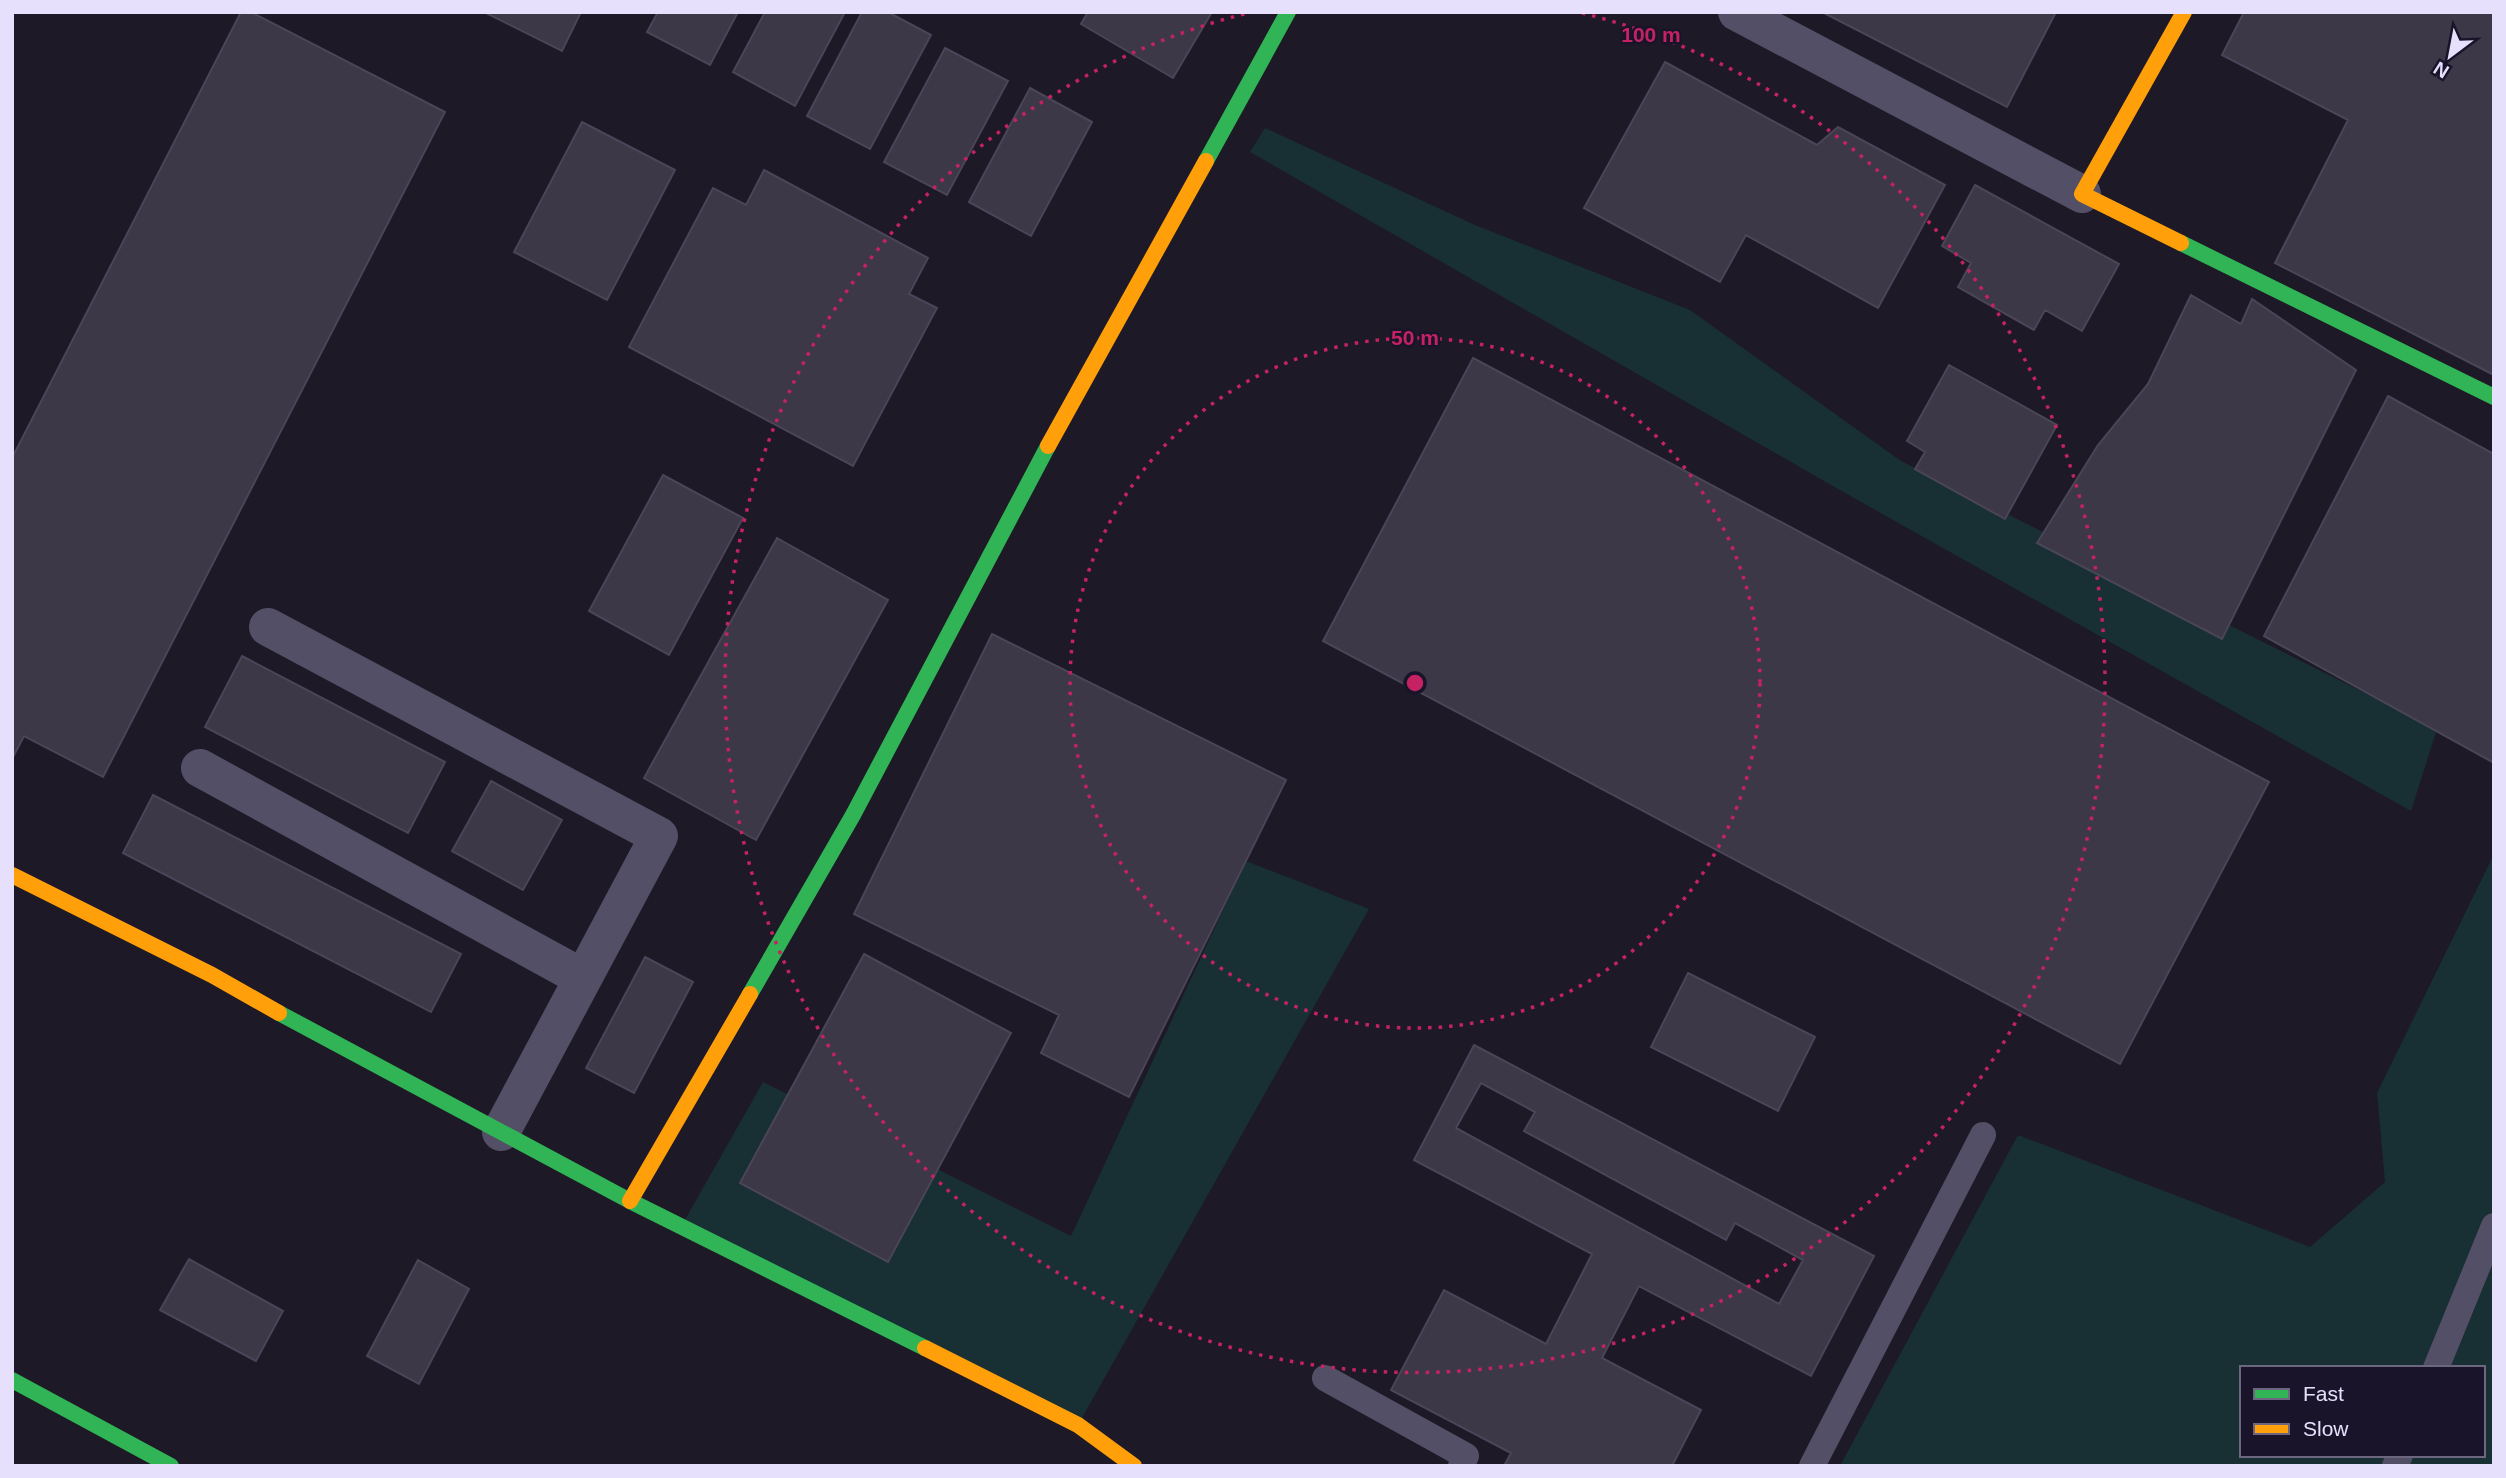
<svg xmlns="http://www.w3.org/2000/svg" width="2506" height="1478" font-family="Arial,sans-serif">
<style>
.green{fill:#182f33;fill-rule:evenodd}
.building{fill:#3c3847;stroke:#4a4558;stroke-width:2;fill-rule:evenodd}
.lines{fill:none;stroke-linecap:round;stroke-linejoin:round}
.lane{stroke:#534f66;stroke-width:26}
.street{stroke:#534f66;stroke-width:38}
.fast{stroke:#30b455;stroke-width:16}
.slow{stroke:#ff9f0a;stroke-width:16}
.ring{fill:none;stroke:#c42263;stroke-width:3.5;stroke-dasharray:3.5 7}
.centre{fill:#c42263;stroke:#1a142b;stroke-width:3.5}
.ring-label{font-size:21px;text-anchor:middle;font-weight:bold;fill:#c42263;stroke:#1a142b;stroke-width:5;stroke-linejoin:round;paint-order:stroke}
</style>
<rect width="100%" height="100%" fill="#1d1926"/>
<!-- green -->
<path class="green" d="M1265 128 1475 225 1690 310 1901 461 2437 729 2411 811 1838 489 1250 152Z
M2494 854V1466H1840L2018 1135 2310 1247 2385 1182 2377 1093ZM2242 1368H2483V1455H2242Z
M1246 861 1369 909 1078 1425 682 1225 763 1082 1071 1236Z"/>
<!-- building -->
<path class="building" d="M241 12H251L445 112 103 777 24 736 12 759V458Z
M484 12H581L562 51Z
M658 12H738L710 65 647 32Z
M765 12H845L795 106 733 72Z
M862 12H888L931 35 870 149 807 116Z
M1088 12H1212L1173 78 1081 24Z
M1822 12H2056L2007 107Z
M2244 12H2494V375L2275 263 2348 120 2222 55Z
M945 48 1008 81 947 195 884 162Z
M1665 62 1817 145 1838 127 1945 185 1878 308 1746 235 1720 282 1584 208Z
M1030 88 1092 122 1031 236 969 202Z
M582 122 675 170 607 300 514 252Z
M764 170 928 258 909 294 937 308 853 466 629 347 713 188 746 205Z
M1975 185 2119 264 2082 331 2045 310 2034 330 1958 287 1971 263 1942 246Z
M2191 295 2241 324 2252 299 2356 370 2222 639 2037 543 2098 445 2148 384Z
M1473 358 2269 782 2120 1064 1323 641Z
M1949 365 2057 425 2005 519 1915 469 1925 452 1907 441Z
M2388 396 2494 454V763L2264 636Z
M663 475 743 518 669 655 589 611Z
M777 538 888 600 756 840 644 778Z
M992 634 1286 780 1129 1097 1041 1053 1059 1015 854 914Z
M242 656 445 762 408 833 205 727Z
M491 781 562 820 523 890 452 851Z
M153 795 461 954 431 1012 123 853Z
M864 954 1011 1033 888 1262 740 1183Z
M645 957 693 982 634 1093 586 1068Z
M1688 973 1815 1037 1778 1111 1651 1047Z
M1474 1045 1874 1256 1811 1376 1639 1286 1602 1358 1701 1410 1672 1466H1504L1511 1453 1391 1390 1444 1290 1546 1344 1592 1254 1414 1160ZM1481 1083 1535 1112 1524 1131 1726 1240 1735 1223 1803 1260 1779 1304 1456 1128Z
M189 1259 283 1311 256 1361 160 1310Z
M418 1260 469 1289 419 1384 367 1356Z"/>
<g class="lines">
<!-- lane -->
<path class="lane" d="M2436 1368 2494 1226
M1325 1378 1466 1456 1461 1466
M1812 1466 1983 1135
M2395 1466 2400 1455"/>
<!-- street -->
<path class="street" d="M1737 12 2082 194
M268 627 659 836 501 1132
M200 768 583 978"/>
<!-- fast -->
<path class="fast" d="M1206 161 1288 12
M2181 243 2494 397
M750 994 853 815 1048 446
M279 1013 630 1201 925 1348
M12 1380 171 1466"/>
<!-- slow -->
<path class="slow" d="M2181 243 2082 194 2184 12
M1048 446 1206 161
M12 875 212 975 279 1013
M630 1201 750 994
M925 1348 1078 1425 1134 1466"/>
</g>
<!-- distance rings -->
<g class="ring">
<circle cx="1415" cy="683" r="345"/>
<path d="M1582 13A690 690 0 1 1 1248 13"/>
</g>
<circle cx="1415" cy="683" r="10" class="centre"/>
<g class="ring-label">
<text x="1651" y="42">100 m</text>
<text x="1415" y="345">50 m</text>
</g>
<!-- border -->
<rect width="2506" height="1478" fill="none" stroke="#e6e0fd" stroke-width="28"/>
<!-- legend -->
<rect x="2240" y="1366" width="245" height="91" fill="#1a142b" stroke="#6c667f" stroke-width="2"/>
<rect x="2254" y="1389" width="35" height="10" fill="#30b455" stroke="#6c667f" stroke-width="2"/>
<text x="2303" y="1401" font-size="21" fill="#e6e0fd">Fast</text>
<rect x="2254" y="1424" width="35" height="10" fill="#ff9f0a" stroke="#6c667f" stroke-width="2"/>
<text x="2303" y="1436" font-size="21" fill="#e6e0fd">Slow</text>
<!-- north arrow -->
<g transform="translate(2450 56) rotate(212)" stroke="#1a142b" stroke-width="5" paint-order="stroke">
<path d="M0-5L12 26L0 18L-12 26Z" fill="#e6e0fd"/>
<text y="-10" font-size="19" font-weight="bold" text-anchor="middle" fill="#e6e0fd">N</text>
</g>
</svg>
